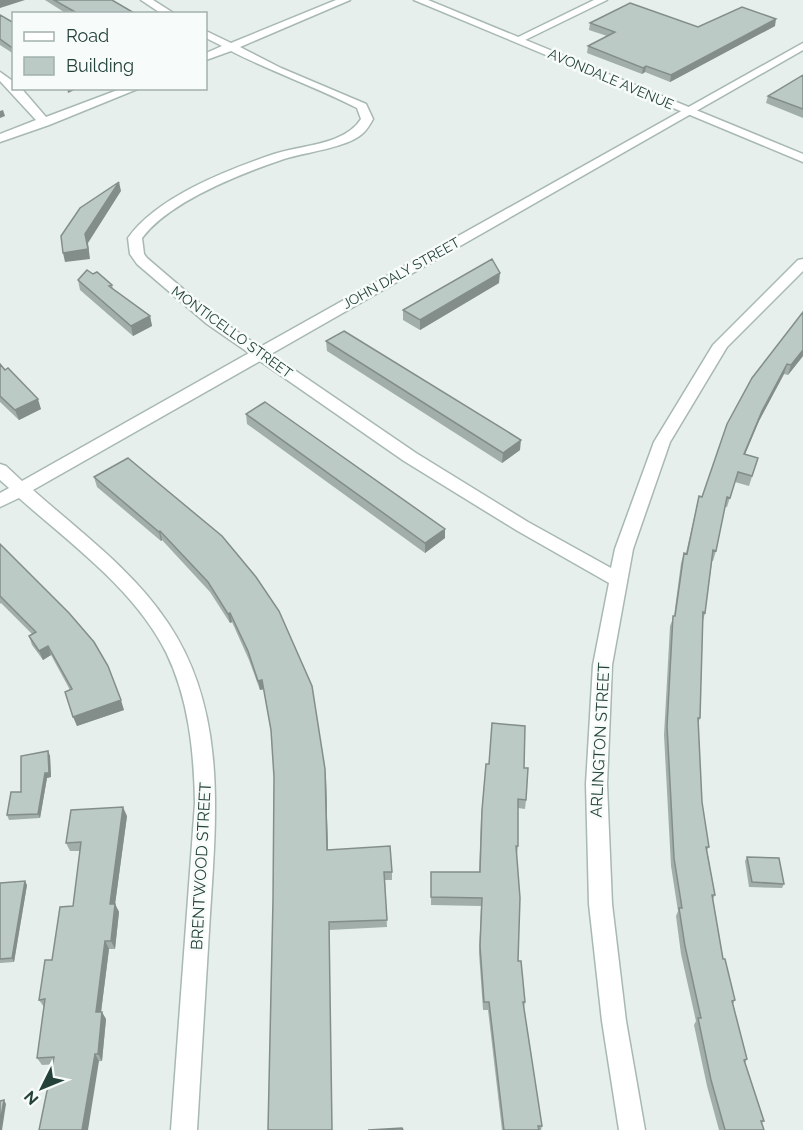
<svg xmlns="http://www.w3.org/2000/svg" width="803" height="1130" font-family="Raleway,sans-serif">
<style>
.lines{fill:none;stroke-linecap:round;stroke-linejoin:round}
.minor-casing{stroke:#a8b8b2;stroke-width:3}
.tertiary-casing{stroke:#a8b8b2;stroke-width:3}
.minor{fill:#fff;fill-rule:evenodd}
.tertiary{fill:#fff;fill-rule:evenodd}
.wall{fill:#a1aea9}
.shaded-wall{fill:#838d89}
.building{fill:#bbcac4;stroke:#838d89;stroke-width:1.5}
.labels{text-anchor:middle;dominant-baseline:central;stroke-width:5;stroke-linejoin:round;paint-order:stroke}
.far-street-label{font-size:14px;fill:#24423a;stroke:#f7fbf9}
.street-label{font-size:16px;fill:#24423a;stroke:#f7fbf9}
</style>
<rect width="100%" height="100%" fill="#e6efeb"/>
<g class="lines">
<!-- minor casing -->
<g class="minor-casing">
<path id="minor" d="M141 0H153L175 14H162Z
M336 0H350L240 47 281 68 366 104 373 119C370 124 367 130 362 134 346 148 306 152 284 159 240 174 170 201 142 238L144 254 147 258 217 318 260 347 803 43V50L271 354 416 453 528 522 611 568 615 549 654 442 713 345 798 260 803 259V271L727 347 670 442 633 549 612 665 607 784 612 904 626 1021 645 1130H619L602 1021 589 904 586 784 593 665 609 583 516 530 404 461 260 361 33 490C79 531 133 570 168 623 230 715 215 826 209 931 205 997 201 1064 197 1130H171L195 803C194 752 189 699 166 652 134 589 71 544 19 498L0 507V493L9 488 0 480V464L6 466 22 481 249 353 207 324 137 264 130 254 128 238C157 197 227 170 274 154 301 145 345 145 361 119L357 108C316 87 272 72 231 51L206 60V53L222 46 206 38V31L231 43Z
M594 0H607L521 42 512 40Z
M0 72 14 82V88H21L46 117 123 88H140L49 125 0 142V134L36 120 0 81Z"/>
</g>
<!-- tertiary casing -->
<g class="tertiary-casing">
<path id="tertiary" d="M414 0H428L803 154V162Z"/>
</g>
<!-- minor -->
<use href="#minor" class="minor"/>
<!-- tertiary -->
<use href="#tertiary" class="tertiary"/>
</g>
<!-- wall -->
<path class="wall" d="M45 0H112L136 14H67Z
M0 15 14 23V54L0 45Z
M590 23 698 27 775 26 670 82 645 72 642 74 587 53 588 46 607 36 589 30Z
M803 75V118L766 103 768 96Z
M93 274 112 285 113 289 150 316 152 326 133 336 80 290 78 280Z
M499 283 420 330 403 320V310Z
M326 341 520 450 502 463 327 351Z
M803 356 788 375 784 374 759 421 745 454 758 458 749 486 735 482 727 507H725L716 551 713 561H712L705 613 703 621 700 718 698 724 702 802 709 847 707 850 715 895 713 899 723 959 735 1000 733 1004 747 1059 745 1063 764 1121 762 1123 764 1130H719L707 1086 694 1025 696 1021 681 954 676 916 678 911 671 866 664 735 670 626 674 616 681 563 684 553H686L699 496 702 497 752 378Z
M0 364 41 409 19 420 0 402Z
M246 414 445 538 425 553 247 424Z
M94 477 222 536 326 777 328 850 392 872V880H385L387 927 329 930 273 900 274 777 271 732 264 689 260 690 249 660 232 622 230 623 210 592 162 540 161 541 97 487Z
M0 544 124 710 77 726 70 690 51 655 43 660 32 645 29 636 32 634 1 603 0 604Z
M48 751 50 756 51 777 47 778 40 818 9 820 7 815 21 792Z
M486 764 524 768 526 800 525 809 518 808V846L517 854 518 961 525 1002 524 1008 542 1126 541 1130H502L488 1010H483L479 953 481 906 431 905V872H479L481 818Z
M127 816 115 904 119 912 115 949H109L101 1012 106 1019 102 1061 42 1065 37 1058 44 1007 39 1000 52 960 73 906 80 851H70L66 843Z
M747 857 784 884 782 888 749 887 745 861Z
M0 883 27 885 14 962 0 963Z"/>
<!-- shaded-wall -->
<path class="shaded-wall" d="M0 0H25L0 8Z
M776 19 775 26 670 82 671 75Z
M646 66 645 72 642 74 643 68Z
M67 88H79L68 93Z
M3 110 5 116 0 118V111Z
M119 182 121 191 88 243 90 259 65 262 63 253 85 234Z
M500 273 499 283 420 330V320Z
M150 316 152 326 133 336 131 326Z
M803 350V356L788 375 791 365Z
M787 364 784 374 759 421 741 464 744 454 762 411Z
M38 399 41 409 19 420 15 410Z
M521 440 520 450 502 463 503 453Z
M445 529V538L425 553V543Z
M160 531 162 540 161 541 159 532Z
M230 613 232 622 230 623 228 614Z
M48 646 51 655 43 660 39 651Z
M262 680 264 689 260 690 258 681Z
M121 700 124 710 77 726 73 717Z
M48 751 50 756 51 777 47 778 40 818 38 814Z
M325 769 326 777 328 858 327 850Z
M123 807 127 816 114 912 110 904Z
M25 881 27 885 14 962 12 958Z
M115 904 119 912 115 949 111 941Z
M105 941 109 949 100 1020 96 1012Z
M102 1012 106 1019 102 1061 98 1054Z
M95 1054 99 1061 88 1130H82Z
M4 1100 6 1104 2 1130H0V1123Z"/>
<!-- building -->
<path class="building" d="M54 0H112L136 14H76L77 13Z
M630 3 698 27 742 7 776 19 671 75 646 66 643 68 588 46 615 32 590 23Z
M0 15 14 23V49L0 39Z
M803 75V109L768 96Z
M119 182 85 234 88 249 63 253 61 236 80 208Z
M492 259 500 273 420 320 403 310Z
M87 270 93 274 97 272 112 285 109 286 150 316 131 326 78 280Z
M803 312V350L791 365 787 364 762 411 744 454 758 458 752 476 738 472 730 498 727 497 716 551 713 550 705 613 703 612 700 718H698L702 802 709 847H706L715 895H712L723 959H725L735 1000 732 1001 747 1059 744 1060 764 1121H761L764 1130H725L711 1080 698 1018H701L685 946 679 908H682L674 858 667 726 673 616H675L684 553 687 554 699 496 702 497 727 424 752 378Z
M344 331 521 440 503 453 326 341Z
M0 364 5 370 8 368 38 399 15 410 0 396Z
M265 402 445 529 425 543 246 414Z
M128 458 222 536 256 577 279 611 312 686 325 769 327 850 390 846 392 872H384L387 920 329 922 332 1130H268L273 900 274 777 271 730 262 680 258 681 248 651 230 613 228 614 208 582 160 531 159 532 94 477Z
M0 544 69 613 94 642 108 666 121 700 73 717 65 692 72 689 48 646 39 651 29 636 36 632 0 596Z
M492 723 525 726 524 768H528L526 800 518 799V846H516L520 898 518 961H521L525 1002H523L542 1126H538L539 1130H504L489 1002H484L480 946 482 898 431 897V872H480L482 810 486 764H489Z
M48 751 49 773H45L38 814 7 815 11 792H21V756Z
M123 807 110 904H115L111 941H105L96 1012H102L98 1054H95L82 1130H39L54 1057 37 1058 45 999 39 1000 45 960H52L60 907 73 906 81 842 66 843 71 810Z
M747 857 779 858 784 884 752 882Z
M25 881 12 958 0 959V883Z
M4 1100 0 1123V1101Z
M402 1128 403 1130H368Z"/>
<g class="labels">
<!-- far-street labels -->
<g class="far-street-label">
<text transform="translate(611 79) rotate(23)">AVONDALE AVENUE</text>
<text transform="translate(401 273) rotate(-29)">JOHN DALY STREET</text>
<text transform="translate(232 332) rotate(36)">MONTICELLO STREET</text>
</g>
<!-- street labels -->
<g class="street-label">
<text transform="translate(600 740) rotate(-87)">ARLINGTON STREET</text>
<text transform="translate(201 866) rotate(-87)">BRENTWOOD STREET</text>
</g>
</g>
<!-- legend -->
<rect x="12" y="12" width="195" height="78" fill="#f7fbf9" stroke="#a3b1ad" stroke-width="1.5"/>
<rect x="24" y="32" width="30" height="9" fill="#ffffff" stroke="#a3b1ad" stroke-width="1.5"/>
<text x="66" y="42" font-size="18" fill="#24423a">Road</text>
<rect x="24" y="57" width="30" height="18" fill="#bbcac4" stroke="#a3b1ad" stroke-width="1.5"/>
<text x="66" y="72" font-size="18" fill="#24423a">Building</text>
<!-- north arrow -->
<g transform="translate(42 1088) rotate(227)" stroke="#f7fbf9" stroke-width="4.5" paint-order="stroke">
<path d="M0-4.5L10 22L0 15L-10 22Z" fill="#24423a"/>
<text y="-9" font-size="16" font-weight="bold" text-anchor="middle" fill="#24423a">N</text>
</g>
</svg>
